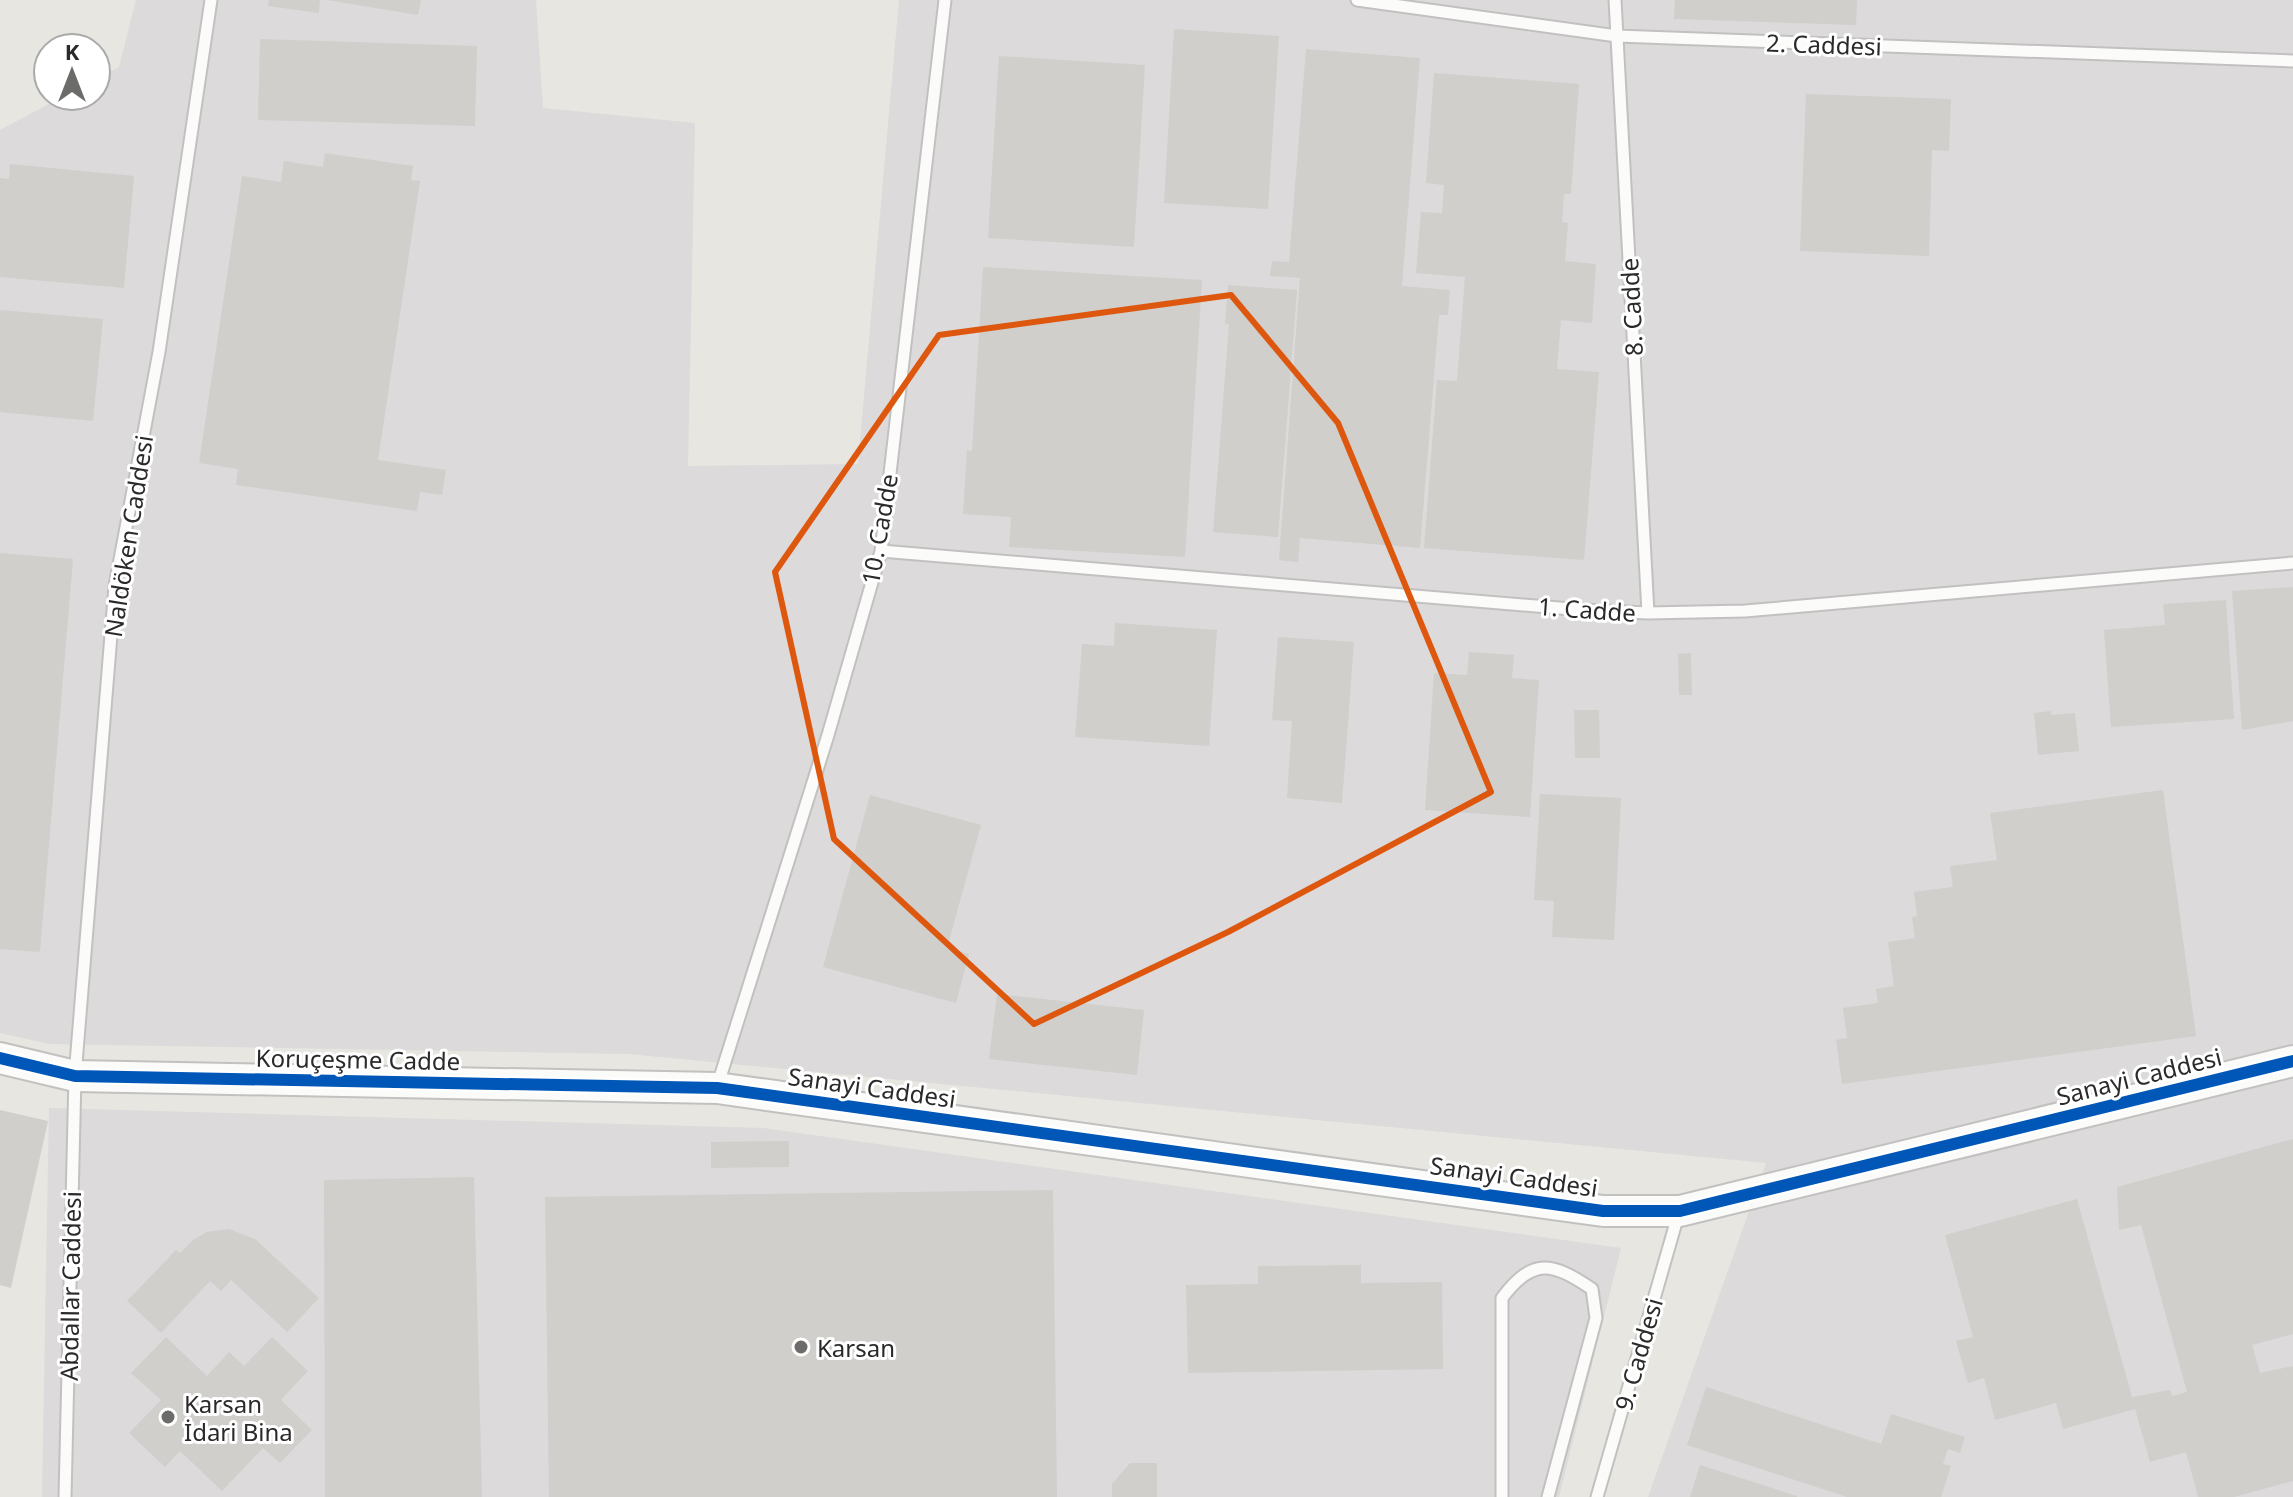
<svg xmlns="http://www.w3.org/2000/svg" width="2293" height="1497" font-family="'Noto Sans',sans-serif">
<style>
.industrial{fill:#dcdadb}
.building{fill:#d0cfcb}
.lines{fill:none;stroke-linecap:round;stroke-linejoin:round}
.lane-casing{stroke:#c2c1c0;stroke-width:15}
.secondary-casing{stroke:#c2c1c0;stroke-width:34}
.lane{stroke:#fbfbfa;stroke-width:11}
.secondary{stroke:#fbfbfa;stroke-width:30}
.cycleway-casing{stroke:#fff;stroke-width:17}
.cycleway{stroke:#0057b8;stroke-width:12}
.marked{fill:none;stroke:#de570e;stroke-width:6;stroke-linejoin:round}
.poi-dot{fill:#6c6c6a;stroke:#fff;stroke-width:3}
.labels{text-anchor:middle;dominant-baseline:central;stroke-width:6;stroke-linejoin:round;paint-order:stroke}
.street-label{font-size:24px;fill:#2a2a2a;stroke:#fff}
.poi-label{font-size:24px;fill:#2a2a2a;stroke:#fff;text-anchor:start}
</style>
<rect width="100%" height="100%" fill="#e7e6e0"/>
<!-- industrial -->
<path class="industrial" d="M136 0H536L543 108 695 123 688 466 858 464 899 0H2293V1497H1648L1766 1163 629 1054 49 1044 0 1033V130L64 96H96V79L119 67Z
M49 1108 763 1128 1621 1248 1559 1497H42Z"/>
<!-- building -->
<path class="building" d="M269 0H320L319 13 268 6Z
M327 0H421L418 15Z
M1675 0H1857L1856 25 1674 19Z
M1174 29 1279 36 1268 209 1164 203Z
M260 39 477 46 475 126 258 120Z
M1306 49 1420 58 1402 286 1450 290 1448 315H1439L1420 548 1300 538 1298 562 1279 560 1300 278 1270 276 1272 261 1289 262Z
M999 56 1145 65 1134 247 988 238Z
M1434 73 1579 84 1571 194H1564L1562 222 1568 223 1565 261 1596 264 1592 323 1561 320 1557 369 1599 372 1584 560 1424 548 1437 380 1457 381 1465 277 1416 273 1421 212 1442 213 1444 185 1426 183Z
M1806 94 1951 99 1949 151 1932 150 1929 256 1800 251Z
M325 153 413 166 411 180 420 181 378 460 446 470 442 495 420 492 417 511 236 485 238 469 199 463 242 176 281 182 284 161 323 167Z
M10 164 134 176 124 288 0 277V178L9 179Z
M983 267 1202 280 1185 557 1009 547 1011 517 963 514 967 450 972 451Z
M1228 285 1297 290 1278 537 1213 532 1229 324H1225Z
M0 310 103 319 93 421 0 412Z
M0 553 73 559 40 952 0 949Z
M2293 587V721L2242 730 2232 591Z
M2226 600 2234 719 2111 727 2104 630 2165 625 2163 604Z
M1115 623 1217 630 1209 746 1075 737 1082 644 1114 646Z
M1278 637 1354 642 1342 803 1287 798 1292 721 1272 720Z
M1469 652 1514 655 1512 678 1539 680 1530 817 1425 810 1434 673 1467 675Z
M1691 653 1692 695H1679L1678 654Z
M1574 710H1599L1600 758H1575Z
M2051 711V715L2075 713 2079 751 2038 755 2034 713Z
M2163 790 2196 1036 1842 1084 1836 1040 1847 1038 1843 1008 1878 1003 1876 989 1894 986 1888 942 1915 938 1912 917 1917 916 1914 892 1953 887 1950 866 1997 860 1990 813Z
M1540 794 1621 798 1614 940 1552 937 1554 901 1534 900Z
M870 795 981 825 947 948 969 954 956 1003 823 967Z
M997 994 1144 1010 1137 1075 989 1059Z
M0 1110 48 1121 11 1288 0 1285Z
M2293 1139V1334L2252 1345 2260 1373 2293 1366V1481L2234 1497H2198L2186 1452 2150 1462 2135 1409 2063 1429 2056 1403 1995 1420 1984 1378 1968 1383 1956 1341 1973 1337 1945 1235 2077 1199 2132 1397 2170 1390 2172 1396 2187 1392 2141 1225 2119 1230 2117 1187Z
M789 1141V1167L711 1168V1142Z
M474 1177 482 1497H325L324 1180Z
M1053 1190 1057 1497H549L545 1197Z
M229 1229 255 1239 319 1298 287 1332 231 1280 221 1291 210 1281 161 1333 127 1301 176 1250 180 1253 193 1240 207 1232Z
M1361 1265V1283L1442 1282 1443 1369 1188 1373 1186 1285 1258 1284V1266Z
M166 1337 207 1376 229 1352 244 1366 272 1337 308 1371 281 1400 312 1430 280 1463 263 1448 222 1491 180 1451 165 1467 129 1433 161 1400 131 1373Z
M1706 1387 1881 1444 1891 1414 1965 1437 1960 1453 1948 1449 1943 1464 1951 1466 1941 1497H1847L1687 1445Z
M1130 1463H1157V1497H1112V1484Z
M1700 1465 1797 1496V1497H1690Z"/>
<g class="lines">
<!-- lane casing -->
<g class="lane-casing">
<path id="lane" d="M1357 0 1617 36 2293 61
M1615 0 1648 613
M881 551 1583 610 1648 613 1745 611 2293 563
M717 1087 828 735 881 551 945 0
M65 1497 75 1076 115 586 159 352 211 0
M1502 1497V1298C1533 1257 1552 1262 1592 1289L1596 1318 1548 1497
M1597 1497 1679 1212"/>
</g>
<!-- secondary casing -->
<g class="secondary-casing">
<path id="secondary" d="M0 1058 75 1076 717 1088 1603 1211H1680L2293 1061"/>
</g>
<!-- lane -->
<use href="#lane" class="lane"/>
<!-- secondary -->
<use href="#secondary" class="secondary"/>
<!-- cycleway casing -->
<g class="cycleway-casing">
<path id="cycleway" d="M0 1058 75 1076 717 1088 1603 1211H1680L2293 1061"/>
</g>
<!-- cycleway -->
<use href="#cycleway" class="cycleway"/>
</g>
<!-- marked area -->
<path class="marked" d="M1231 295 1338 423 1491 792 1228 932 1034 1024 834 839 775 572 939 335Z"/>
<!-- markers -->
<g class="poi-dot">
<circle cx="801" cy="1347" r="8"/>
<circle cx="168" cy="1417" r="8"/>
</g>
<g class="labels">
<!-- street labels -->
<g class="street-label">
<text transform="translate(1824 44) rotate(2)">2. Caddesi</text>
<text transform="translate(1631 307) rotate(-93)">8. Cadde</text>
<text transform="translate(879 529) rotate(-80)">10. Cadde</text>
<text transform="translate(128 536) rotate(-81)">Naldöken Caddesi</text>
<text transform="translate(1587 609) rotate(4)">1. Cadde</text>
<text transform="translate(358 1059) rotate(1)">Koruçeşme Cadde</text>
<text transform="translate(2139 1076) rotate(-14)">Sanayi Caddesi</text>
<text transform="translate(872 1087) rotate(8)">Sanayi Caddesi</text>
<text transform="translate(1514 1176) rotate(8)">Sanayi Caddesi</text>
<text transform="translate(70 1286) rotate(-89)">Abdallar Caddesi</text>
<text transform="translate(1638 1354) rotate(-74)">9. Caddesi</text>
</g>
<!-- poi labels -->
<g class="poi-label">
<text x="817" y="1347">Karsan</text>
<text x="184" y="1403">Karsan<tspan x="184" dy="28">İdari Bina</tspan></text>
</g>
</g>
<!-- north arrow -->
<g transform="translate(72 72)"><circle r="38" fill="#ffffff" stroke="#aaaaaa" stroke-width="2"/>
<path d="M0-6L14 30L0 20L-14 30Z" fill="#6c6c6a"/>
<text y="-12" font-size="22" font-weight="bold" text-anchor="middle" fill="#2a2a2a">K</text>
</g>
</svg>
